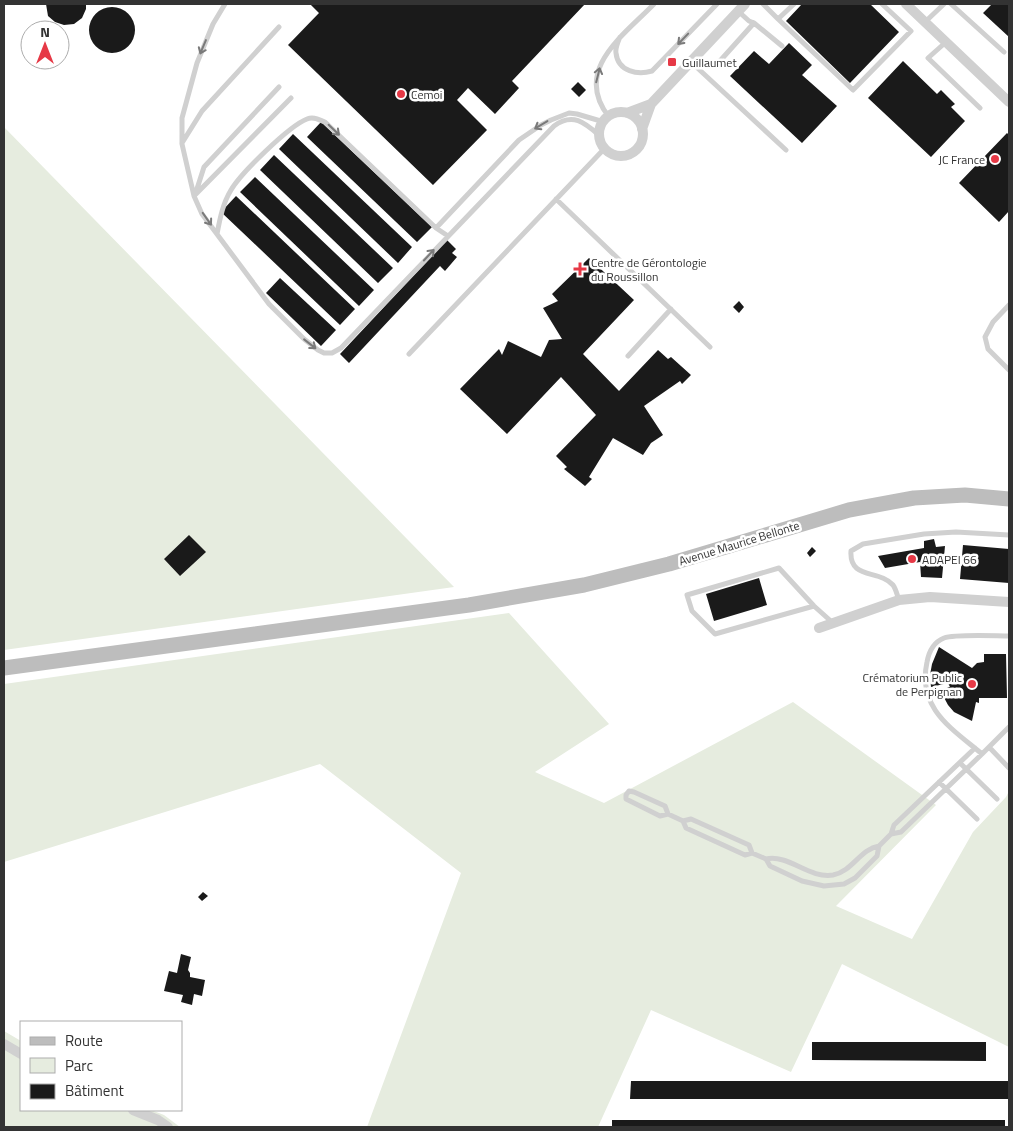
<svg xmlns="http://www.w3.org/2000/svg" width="1013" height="1131" font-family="'Titillium Web',sans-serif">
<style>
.green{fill:#e6ecdf}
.building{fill:#1a1a1a}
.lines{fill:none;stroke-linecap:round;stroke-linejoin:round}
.service{stroke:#d0d0d0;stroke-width:5}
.minor{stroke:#d0d0d0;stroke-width:10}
.secondary{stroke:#bdbdbd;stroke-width:15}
.oneway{stroke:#7a7a7a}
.poi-dot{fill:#e63946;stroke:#fff;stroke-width:2}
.labels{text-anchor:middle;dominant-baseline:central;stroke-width:5;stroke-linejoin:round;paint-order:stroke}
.poi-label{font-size:12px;fill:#333;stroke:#fff;text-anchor:start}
.street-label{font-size:12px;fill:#333;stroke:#fff}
</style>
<rect width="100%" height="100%" fill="#fff"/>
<!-- green -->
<path class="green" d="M4 127 454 587 4 650Z
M509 613 609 724 535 772 604 803 793 702 936 805 836 906 912 939 973 832 1006 797 1009 791V1047L842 964 791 1072 651 1010 598 1127H367L461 873 320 764 4 862V684Z
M4 1031 21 1041V1110H151L164 1115 180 1127H4Z"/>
<!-- building -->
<path class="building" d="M46 4H86V9L82 18 74 24 64 25 55 22 48 16Z
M310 4H585L512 81 519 88 495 114 468 88 457 100 487 130 433 185 288 45 319 13Z
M802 4H870L899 32 850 83 786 21Z
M992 4 1009 5V37L983 13Z
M89 30a23 23 0 1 1 46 0a23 23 0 1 1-46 0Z
M789 43 812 65 802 75 837 106 802 143 730 76 754 51 769 64Z
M903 61 937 94 941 90 955 104 951 107 965 121 931 157 868 98Z
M578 82 586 90 579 97 571 89Z
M321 122 432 227 417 242 307 137Z
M1007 133 1009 135V211L999 222 959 183Z
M293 134 412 247 398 263 279 149Z
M274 155 393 268 378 283 260 170Z
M255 177 374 290 359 306 240 192Z
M236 196 355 309 340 325 221 212Z
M447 240 456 249 452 253 457 257 445 271 440 266 349 363 340 354Z
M589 258 634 300 583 354 619 391 658 350 668 359 671 357 691 375 682 384 680 381 644 406 663 435 651 443 643 455 613 438 589 477 592 479 585 486 564 469 567 467 556 456 596 415 561 377 507 434 460 389 499 349 502 355 508 341 541 357 549 340 562 339 543 308 558 301 552 294Z
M280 278 336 330 321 346 266 293Z
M739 301 744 307 739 313 733 307Z
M189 535 206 552 180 576 164 559Z
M934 539 936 547 945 546 942 578 921 577 920 562 885 568 878 556 924 548V541Z
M963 545 1009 549V583L960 579Z
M812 547 816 551 810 557 807 553Z
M759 578 767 605 714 621 706 594Z
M939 647 972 668 977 663 984 662V654H1006L1007 698H979V703L976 702 972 721 954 712 948 705 940 690 950 687 948 683 931 687 930 675 932 664Z
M203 892 208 896 202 901 198 897Z
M181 954 191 957 188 970 190 973V977L205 980 202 996 194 994 192 1005 181 1002 183 995 164 991 169 971 177 973Z
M812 1042H986V1061L812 1060Z
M631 1081H1009V1099H630Z
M612 1120H1005V1127H612Z"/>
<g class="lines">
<!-- service -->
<path class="service" d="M225 4 213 24 197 63 182 118V144L194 196 202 214 269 304 304 339 318 350 324 353H332L341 348 554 126C573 112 585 123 600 136
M763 4 778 19
M794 4 778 19 853 90 911 31 882 4
M951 4 1004 52
M738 11 749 21 754 23
M925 22 944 4
M620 37C618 42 615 48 616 53 618 72 638 75 652 71L717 4
M946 42 928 58 980 108
M691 62 786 150
M719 62 754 23 782 46
M609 117C572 70 624 35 654 4
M182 143 202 111 279 27
M196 194 291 98
M195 195 204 167 279 87
M556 199 710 347
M436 228 519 140 541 125 551 120 569 113 577 114 604 122
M217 234C220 218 223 203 231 190 241 173 289 126 307 119 314 116 319 120 325 122L436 228 448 236
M1009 305 993 322 985 337 988 349 1009 370
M409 354 605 148
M628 356 671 309
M899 600C897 595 896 589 893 585 879 569 849 580 851 551L863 544 924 534 956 532 1009 535
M814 606 715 634 692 611 687 595 779 568 814 606 833 623
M1009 636C995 636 955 634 944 638 934 642 929 651 927 662 917 708 951 728 982 754L1009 727
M989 747 1009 768
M975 748 894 825 891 834 901 832 982 754
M960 763 997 799
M939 782 977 819
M668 814 665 806 634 792 629 791 626 795V799L660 816 668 814 683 821 686 828 745 855 752 853 749 845 691 819 683 821
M879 846C860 849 853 871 833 875 809 879 789 854 766 859L770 866 802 881 824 886 844 884 855 878 877 856 879 846 891 834
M752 853 766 859"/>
<!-- minor -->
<path class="minor" d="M906 4 1009 102
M599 134a22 22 0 1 1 44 0a22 22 0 1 1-44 0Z
M627 113 651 104
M642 129 651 104 745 4
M819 628 899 600 930 597 1009 602
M4 1044 21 1054
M133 1110 158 1120 168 1127"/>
<!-- secondary -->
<path class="secondary" d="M4 668 469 605 584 585 669 564 849 510 914 498 965 495 1009 499"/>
</g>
<!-- one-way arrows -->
<defs><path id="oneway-shaft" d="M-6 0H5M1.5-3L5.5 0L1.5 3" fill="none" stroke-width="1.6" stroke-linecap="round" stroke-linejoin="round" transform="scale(1.25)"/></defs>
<g class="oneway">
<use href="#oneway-shaft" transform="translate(683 39) rotate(134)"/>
<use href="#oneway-shaft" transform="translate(203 47) rotate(113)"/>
<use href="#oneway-shaft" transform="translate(598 75) rotate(-76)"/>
<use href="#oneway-shaft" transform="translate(541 125) rotate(149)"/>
<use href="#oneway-shaft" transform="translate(334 130) rotate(44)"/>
<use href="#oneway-shaft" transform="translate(207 219) rotate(55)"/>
<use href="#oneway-shaft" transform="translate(429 255) rotate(-47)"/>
<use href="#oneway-shaft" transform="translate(310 344) rotate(38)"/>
</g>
<!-- markers -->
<g class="poi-dot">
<rect x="667" y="57" width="10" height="10" rx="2.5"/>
<circle cx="401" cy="94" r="5"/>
<circle cx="995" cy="159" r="5"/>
<path d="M577.5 261.5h5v5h5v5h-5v5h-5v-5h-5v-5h5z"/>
<circle cx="912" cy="559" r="5"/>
<circle cx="972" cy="684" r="5"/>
</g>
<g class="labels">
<!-- poi labels -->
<g class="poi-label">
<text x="682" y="62">Guillaumet</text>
<text x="411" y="94">Cemoi</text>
<text x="985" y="159" text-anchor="end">JC France</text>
<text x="591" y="262">Centre de Gérontologie<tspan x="591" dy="14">du Roussillon</tspan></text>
<text x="922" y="559">ADAPEI 66</text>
<text x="962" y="677" text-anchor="end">Crématorium Public<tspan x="962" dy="14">de Perpignan</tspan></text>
</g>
<!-- street labels -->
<g class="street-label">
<text transform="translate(739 543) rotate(-17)">Avenue Maurice Bellonte</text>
</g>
</g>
<!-- border -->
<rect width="1013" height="1131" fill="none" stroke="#333333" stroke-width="10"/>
<!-- legend -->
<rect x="20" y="1021" width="162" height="90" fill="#ffffff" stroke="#adadad"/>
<rect x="30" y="1037" width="25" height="8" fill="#bdbdbd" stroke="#adadad"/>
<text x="65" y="1046" font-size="15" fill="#333333">Route</text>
<rect x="30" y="1058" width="25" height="15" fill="#e6ecdf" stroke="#adadad"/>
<text x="65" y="1071" font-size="15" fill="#333333">Parc</text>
<rect x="30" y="1084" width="25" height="15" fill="#1a1a1a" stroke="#adadad"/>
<text x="65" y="1096" font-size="15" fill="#333333">Bâtiment</text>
<!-- north arrow -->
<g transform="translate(45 45)"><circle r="24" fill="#ffffff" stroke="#adadad"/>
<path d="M0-4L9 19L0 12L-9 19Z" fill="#e63946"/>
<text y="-8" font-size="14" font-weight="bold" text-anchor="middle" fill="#333333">N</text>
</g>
</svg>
